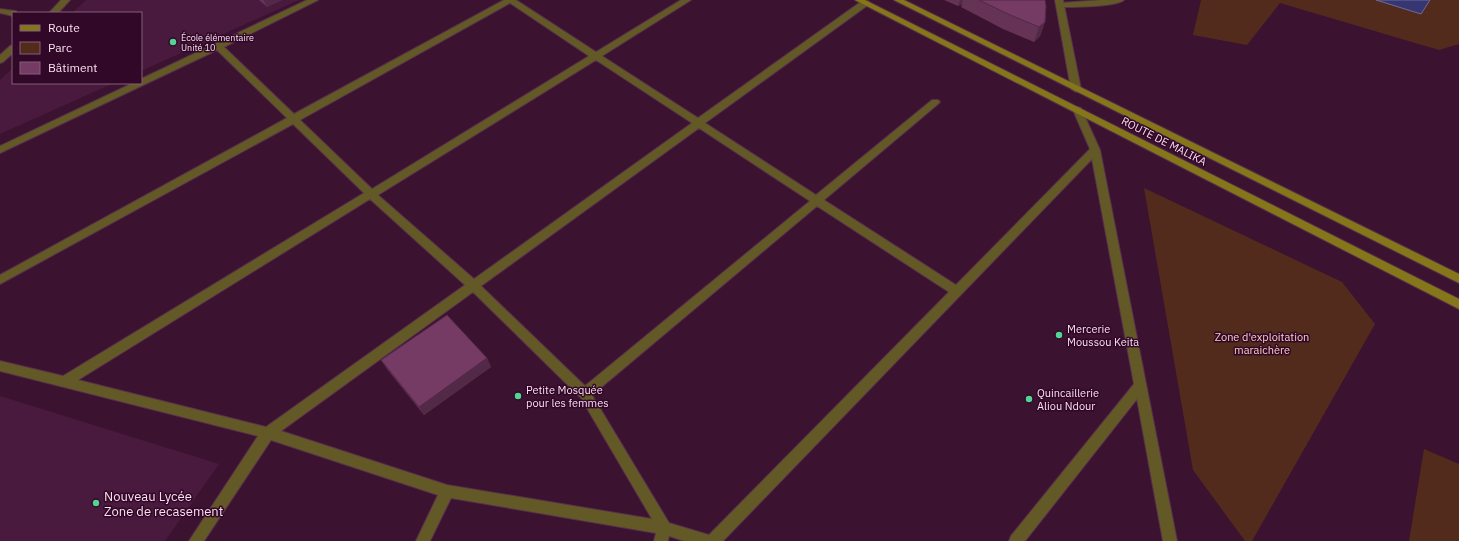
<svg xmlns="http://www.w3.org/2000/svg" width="1459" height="541" font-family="'IBM Plex Sans',sans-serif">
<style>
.built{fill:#491a3d}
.green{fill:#522b1d}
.water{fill:#363772;stroke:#716998}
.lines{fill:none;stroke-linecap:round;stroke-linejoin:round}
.service-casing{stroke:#572f4c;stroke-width:2}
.minor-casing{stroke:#572f4c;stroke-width:2}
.secondary-casing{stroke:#572f4c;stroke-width:2}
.service{fill:#625926;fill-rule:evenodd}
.minor{fill:#625926;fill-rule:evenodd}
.secondary{fill:#85761a;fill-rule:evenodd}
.wall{fill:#653356}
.shaded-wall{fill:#522946}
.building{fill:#753b64;stroke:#522946}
.poi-dot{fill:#53d396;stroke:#310827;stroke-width:1.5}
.labels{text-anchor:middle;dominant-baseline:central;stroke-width:3;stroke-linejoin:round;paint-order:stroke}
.far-poi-label{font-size:9px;fill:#fbdff1;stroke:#310827;text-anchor:start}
.street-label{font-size:11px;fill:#fbdff1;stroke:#310827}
.poi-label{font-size:11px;fill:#fbdff1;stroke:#310827;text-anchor:start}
.park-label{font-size:11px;fill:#fad0c2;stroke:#310827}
.near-poi-label{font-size:13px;fill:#fbdff1;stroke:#310827;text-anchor:start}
</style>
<rect width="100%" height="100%" fill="#3c1231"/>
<!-- built -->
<path class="built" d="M86 0H299L141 71V13H72Z
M13 68V83H114L0 134V80Z
M0 396 219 464 165 541H0Z"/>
<!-- green -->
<path class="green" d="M1201 0H1459V44L1439 50 1280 3 1247 45 1193 35Z
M1144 188 1342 282 1375 324 1252 541H1245L1193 470Z
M1424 449 1459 464V541H1409Z"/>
<!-- water -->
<path class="water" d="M1376 0H1430L1421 14Z"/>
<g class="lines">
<!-- service casing -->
<g class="service-casing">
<path id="service" d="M1102 0H1124C1116 7 1073 7 1060 7L1056 5 1060 3Z"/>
</g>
<!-- minor casing -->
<g class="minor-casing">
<path id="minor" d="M61 0H70L58 13H49Z
M307 0H318L224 47 294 114 504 0H516L596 52 681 0H691L602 56 698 118 862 1H868L869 3 868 5 705 123 816 195 932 100H938L940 102 938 104 824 200 956 285 1090 149 1073 110 1078 107 1081 108 1100 150 1177 541H1163L1137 399 1025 541H1009L1011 536 1134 384 1092 159 723 541H684L669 536 668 541H654L656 533 451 498 430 541H416L438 495 271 440 204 541H189L258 436 0 371V361L63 376 364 193 293 124 0 284V275L287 118 217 50 0 153V146L133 83H141V79ZM510 3 589 56 372 189 300 120ZM596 60 692 123 474 279 378 195ZM699 128 810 201 585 386 481 286ZM370 199 465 285 266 427 78 380ZM817 206 949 292 709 535 669 523 592 395ZM473 292 581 398 652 519 447 485 281 431Z
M1055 0H1063L1081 89 1076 92 1071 89Z
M0 9 16 11 17 13H13V16L0 13Z
M13 45V53L3 62 0 63V55L10 46Z"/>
</g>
<!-- secondary casing -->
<g class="secondary-casing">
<path id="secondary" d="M855 0H865L1459 299V309Z
M894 0H904L1459 274V283Z"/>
</g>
<!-- service -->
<use href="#service" class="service"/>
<!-- minor -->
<use href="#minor" class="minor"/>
<!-- secondary -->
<use href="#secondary" class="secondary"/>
</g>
<!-- wall -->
<path class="wall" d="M259 0H282L267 7Z
M944 0H1045V22L1040 36 1034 42 1003 29 961 7 962 4 958 6Z
M487 358 491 367 424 415 387 369 381 360Z"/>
<!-- shaded-wall -->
<path class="shaded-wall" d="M264 0H282L267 7Z
M960 0H963L962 4 958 6Z
M1045 22 1040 36 1034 42 1039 27Z
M487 358 491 367 424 415 419 407Z"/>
<!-- building -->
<path class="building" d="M979 0H1045L1046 6 1045 22 1039 27 1008 14Z
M447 315 487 358 419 407 381 360Z"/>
<!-- markers -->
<g class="poi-dot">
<circle cx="173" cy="42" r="4"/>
<circle cx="1059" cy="335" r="4"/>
<circle cx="518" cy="396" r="4"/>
<circle cx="1029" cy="399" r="4"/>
<circle cx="96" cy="503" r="4"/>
</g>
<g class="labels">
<!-- far-poi labels -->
<g class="far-poi-label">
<text x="181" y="37">École élémentaire<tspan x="181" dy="10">Unité 10</tspan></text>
</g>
<!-- street labels -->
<g class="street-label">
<text transform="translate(1164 141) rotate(27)">ROUTE DE MALIKA</text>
</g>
<!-- poi labels -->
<g class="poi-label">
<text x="1067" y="329">Mercerie<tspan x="1067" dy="13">Moussou Keita</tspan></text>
<text x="526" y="390">Petite Mosquée<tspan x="526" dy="13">pour les femmes</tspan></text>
<text x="1037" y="393">Quincaillerie<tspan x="1037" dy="13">Aliou Ndour</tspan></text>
</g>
<!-- park labels -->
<g class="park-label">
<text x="1262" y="337">Zone d'exploitation<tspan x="1262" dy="13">maraichère</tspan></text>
</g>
<!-- near-poi labels -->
<g class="near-poi-label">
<text x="104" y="496">Nouveau Lycée<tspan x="104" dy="15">Zone de recasement</tspan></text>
</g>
</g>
<!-- legend -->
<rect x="12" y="12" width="130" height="72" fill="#310827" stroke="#825e78"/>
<rect x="20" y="25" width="20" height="6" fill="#85761a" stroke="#825e78"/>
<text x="48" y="32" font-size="12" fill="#fbdff1">Route</text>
<rect x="20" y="42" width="20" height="12" fill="#522b1d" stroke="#825e78"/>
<text x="48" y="52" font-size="12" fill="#fbdff1">Parc</text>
<rect x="20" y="62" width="20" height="12" fill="#753b64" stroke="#825e78"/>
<text x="48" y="72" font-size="12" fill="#fbdff1">Bâtiment</text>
</svg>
